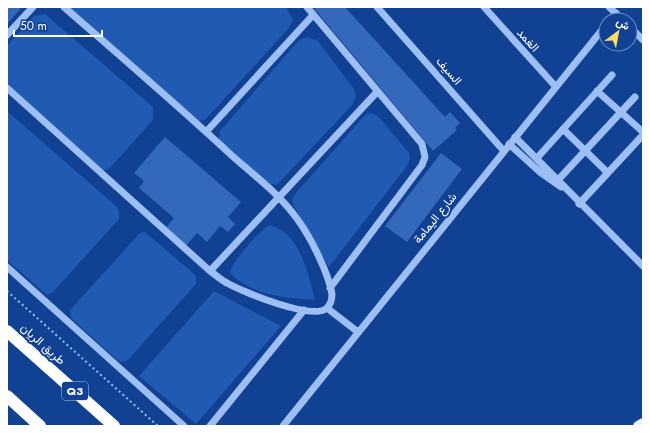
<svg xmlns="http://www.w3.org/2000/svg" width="650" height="433" font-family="Jost,Vazirmatn,sans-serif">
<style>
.green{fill:#215ab3}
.building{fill:#3468bb}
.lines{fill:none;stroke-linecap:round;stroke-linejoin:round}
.path{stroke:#9dbff4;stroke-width:2;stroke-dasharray:2 3;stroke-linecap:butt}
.minor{stroke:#9dbff4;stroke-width:7}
.major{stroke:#e9f0ff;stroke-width:10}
.highway{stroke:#fff;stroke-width:12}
.labels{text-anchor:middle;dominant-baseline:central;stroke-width:4;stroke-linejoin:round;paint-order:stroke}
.shield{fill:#104193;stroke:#b7c6df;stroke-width:1}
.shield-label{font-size:11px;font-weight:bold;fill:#fff}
.street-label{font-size:12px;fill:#fff;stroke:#104193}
</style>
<rect width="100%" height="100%" fill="#104193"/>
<!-- green -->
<path class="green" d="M65 7H286L293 20 288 29 205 120 199 121Z
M45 14 153 107V120L109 169 100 171 7 90V46L34 16Z
M307 37 318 41 354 89 356 97 352 105 277 185 265 183 223 145 219 138 220 131 299 40Z
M7 111 116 206 119 212V219L53 292 47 295 7 260Z
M371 113 378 116 409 153 410 159 407 166 329 267 294 206 292 200 295 194 366 114Z
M270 225C300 233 308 273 315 300 285 298 253 296 230 273 231 263 260 229 270 225Z
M145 232 193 273 196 277V284L127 361 121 362 115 358 71 318 70 310 140 233Z
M214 291 281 326 196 424 139 376Z"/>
<!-- building -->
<path class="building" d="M7 7H22L7 24Z
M313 7H345L445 117 450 112 460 123 455 128 457 130 433 151Z
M165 137 241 202 228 217 235 224 228 232 220 226 207 242 197 233 185 247 164 230 174 218 139 188 144 181 134 173Z
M441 153 462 169 407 242 385 226Z"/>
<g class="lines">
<!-- path -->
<path class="path" d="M7 291 158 426"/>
<!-- minor -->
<path class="minor" d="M307 7 422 144 425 157 422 165 330 288
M377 7 503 150
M484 7 556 87
M609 7 623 20
M610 20 616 13
M630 27 643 40
M7 35 33 7
M7 88 210 271C216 275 221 280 227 283 243 292 313 321 327 308 330 305 332 299 332 294 328 272 311 238 298 220 280 194 252 174 229 153 175 103 119 55 64 7
M597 91 643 132
M563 129 608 173
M206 132 313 15
M515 137 643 266
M509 144 541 173 561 187
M537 158 612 75
M558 180 635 97
M579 204 643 135
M7 267 184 426
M210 271 377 92
M327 308 358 332
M210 426 304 310
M283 426 606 25"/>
<!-- major -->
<path class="major" d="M638 426 643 423"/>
<!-- highway -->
<path class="highway" d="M7 331 114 426
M7 396 40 426"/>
</g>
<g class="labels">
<!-- shield labels -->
<rect class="shield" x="62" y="382" width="26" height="18" rx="3"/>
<g class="shield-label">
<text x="75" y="391">Q3</text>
</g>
<!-- street labels -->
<g class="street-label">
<text transform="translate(528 40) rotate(48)">الغمد</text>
<text transform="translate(449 71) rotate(49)">السيف</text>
<text transform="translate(435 218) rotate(-51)">شارع اليمامة</text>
<text transform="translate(43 344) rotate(42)">طريق الريان</text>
</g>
</g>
<!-- border -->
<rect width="650" height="433" fill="none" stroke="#ffffff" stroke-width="16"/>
<!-- north arrow -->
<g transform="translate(618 32) rotate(32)"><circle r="19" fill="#104193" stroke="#708dbe"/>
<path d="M0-3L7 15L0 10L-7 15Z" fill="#ffdb5f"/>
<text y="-6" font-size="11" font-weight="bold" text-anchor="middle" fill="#ffffff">ش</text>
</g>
<!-- scale -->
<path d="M14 30v6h88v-6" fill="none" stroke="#ffffff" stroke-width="2"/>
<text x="20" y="30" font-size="12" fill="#ffffff" stroke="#104193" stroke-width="3" paint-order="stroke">50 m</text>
</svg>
